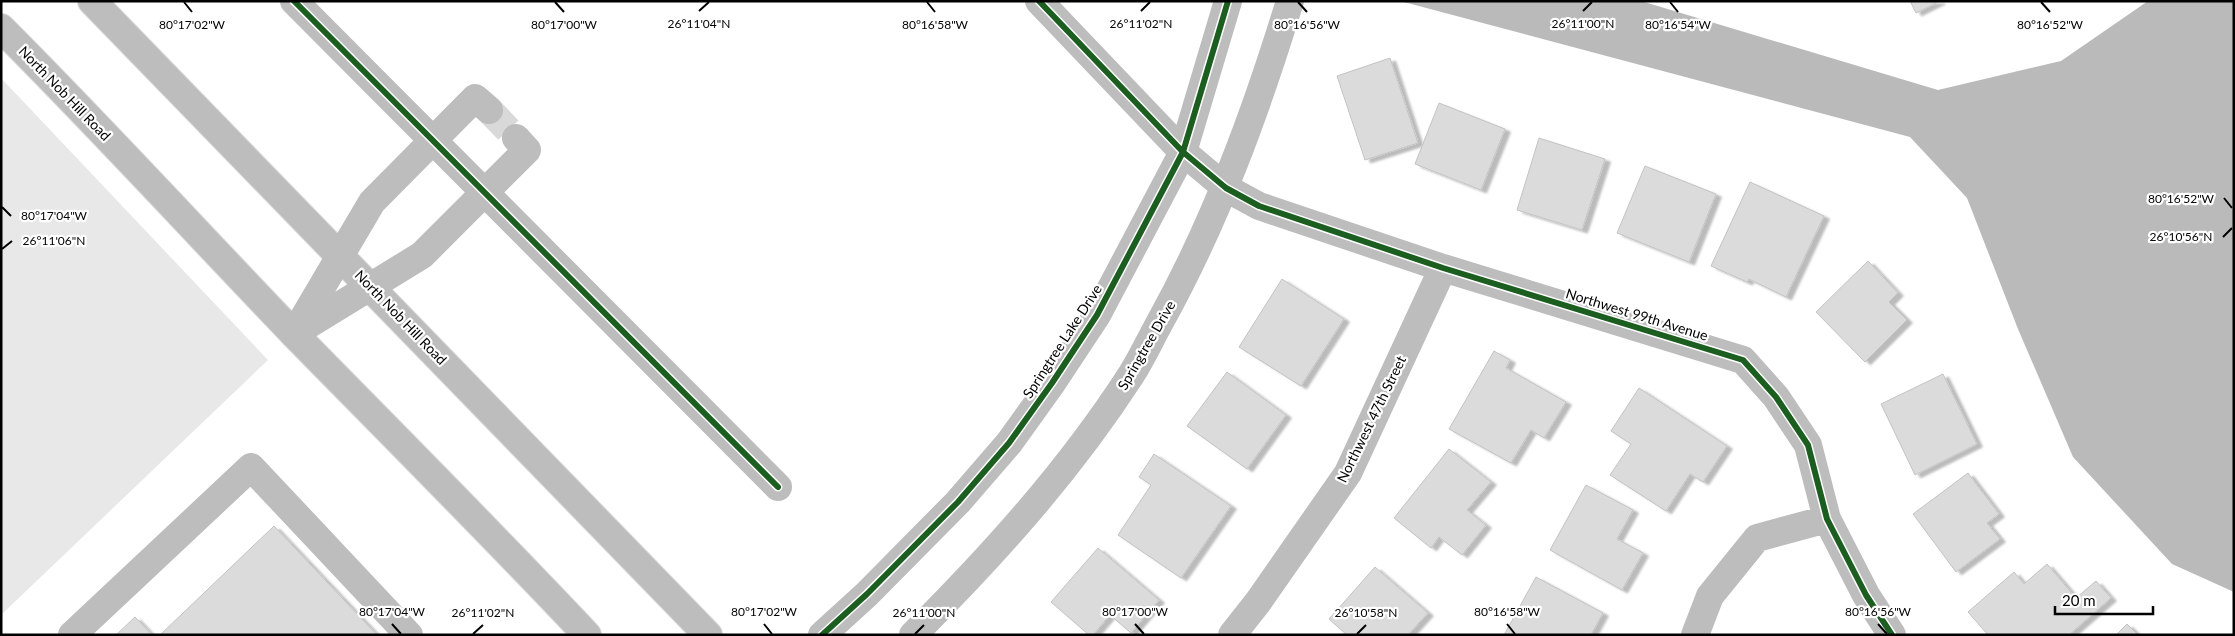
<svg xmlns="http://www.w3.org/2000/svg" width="2235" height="636" font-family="Lato,sans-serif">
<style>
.green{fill:#e8e8e8}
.water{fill:#bababa}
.building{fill:#dbdbdb;stroke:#c3c3c3;filter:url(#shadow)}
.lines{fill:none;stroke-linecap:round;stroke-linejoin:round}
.minor-tunnel{stroke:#d9d9d9;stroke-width:28;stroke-dasharray:28 14;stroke-linecap:butt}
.major-casing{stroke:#dbdbdb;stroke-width:30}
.minor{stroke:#bdbdbd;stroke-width:28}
.major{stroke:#bdbdbd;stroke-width:28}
.cycleway-casing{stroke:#fff;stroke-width:9}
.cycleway{stroke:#1b5e20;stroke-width:6}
.ticks{fill:none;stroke:#000;stroke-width:2}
.labels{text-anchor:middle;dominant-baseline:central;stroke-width:4.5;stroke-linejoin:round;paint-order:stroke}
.street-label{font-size:14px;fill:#000;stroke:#fff}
.ticks-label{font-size:12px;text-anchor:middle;fill:#000;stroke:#fff;stroke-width:4.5;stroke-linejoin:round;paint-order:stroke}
</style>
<defs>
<filter id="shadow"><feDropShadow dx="5.5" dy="3" stdDeviation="1" flood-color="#0004"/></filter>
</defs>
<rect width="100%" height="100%" fill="#fff"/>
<!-- green -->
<path class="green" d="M1 78 268 360 1 615Z"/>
<!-- water -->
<path class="water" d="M1400 1H1641L1938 90 2061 61 2148 1H2234V592L2172 564 2073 457 2018 329 1967 198 1910 137Z"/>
<!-- building -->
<path class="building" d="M1910 1H1940L1916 13Z
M1390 58 1418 143 1365 160 1337 76Z
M1439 103 1505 129 1481 190 1415 164Z
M1539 138 1605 159 1582 230 1517 210Z
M1645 166 1716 194 1689 262 1617 233Z
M1750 182 1824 216 1786 297 1749 279 1747 282 1711 266Z
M1868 261 1898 293 1889 302 1907 320 1865 362 1816 312Z
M1282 279 1344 319 1301 386 1239 347Z
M1494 351 1510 360 1506 368 1566 402 1544 438 1531 430 1511 463 1449 429Z
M1227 372 1286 415 1247 469 1187 426Z
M1943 374 1977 444 1915 475 1881 404Z
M1639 388 1727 446 1703 482 1690 474 1666 511 1610 475 1631 444 1611 431Z
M1449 449 1491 482 1467 510 1486 525 1462 555 1439 537 1431 548 1394 518Z
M1154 454 1231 506 1181 578 1118 535 1151 485 1139 477Z
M1968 473 1999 514 1987 523 2000 539 1956 572 1913 514Z
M1586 485 1633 510 1617 539 1643 553 1622 590 1550 550Z
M274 526 377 635H160Z
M1098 548 1159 600 1131 633 1110 615 1093 635H1089L1051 602Z
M2047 564 2076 598 2096 581 2111 598 2069 635H1988L1968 612 2014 572 2024 584Z
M1375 567 1428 613 1408 635H1347L1329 619Z
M1536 577 1603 613 1591 635H1504Z
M135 617 152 635H116Z
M2127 624 2138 635H2116Z"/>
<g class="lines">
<!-- minor-tunnel -->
<path class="minor-tunnel" d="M489 110 516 138"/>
<!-- major casing -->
<g class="major-casing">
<path id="major" d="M92 1 708 635
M1 28C101 128 196 232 294 334 392 434 491 533 587 635"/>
</g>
<!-- minor -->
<path class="minor" d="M294 1 778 487
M1039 1 1183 152 1226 188 1259 206 1443 268 1743 360 1776 397 1808 445 1827 519 1866 595 1892 635
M298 331 422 255 527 150 516 138
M294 334 372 202 475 98 489 110
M72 635 251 467 409 635
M822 635 867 594 958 502 1009 443 1052 383 1097 315 1183 152 1228 1
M913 635C993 555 1069 471 1131 375 1142 358 1150 340 1160 322 1216 221 1256 112 1290 1
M1232 635 1258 602 1348 473 1443 268
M1695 635 1710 596 1757 538 1827 519"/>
<!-- major -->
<use href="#major" class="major"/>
<!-- cycleway casing -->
<g class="cycleway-casing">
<path id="cycleway" d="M294 1 778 487
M1039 1 1183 152 1226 188 1259 206 1443 268 1743 360 1776 397 1808 445 1827 519 1866 595 1892 635
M822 635 867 594 958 502 1009 443 1052 383 1097 315 1183 152 1228 1"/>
</g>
<!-- cycleway -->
<use href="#cycleway" class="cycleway"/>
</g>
<!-- ticks -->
<path class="ticks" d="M184 2 192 12M555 2 564 12M927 2 935 12M1298 2 1307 12M1670 2 1678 12M2041 2 2050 12M699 11 709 2M1141 11 1150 2M1583 11 1592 2M2224 198 2232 208M2 207 11 216M2223 237 2232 228M2 249 12 241M392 624 401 634M764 624 772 634M1135 624 1144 634M1507 624 1515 634M1878 624 1887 634M473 634 483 625M915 634 924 625M1357 634 1366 625"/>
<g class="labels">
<!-- street labels -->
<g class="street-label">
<text transform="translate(65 93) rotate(46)">North Nob Hill Road</text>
<text transform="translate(1637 314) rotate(17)">Northwest 99th Avenue</text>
<text transform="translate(401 317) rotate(46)">North Nob Hill Road</text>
<text transform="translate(1062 341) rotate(-57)">Springtree Lake Drive</text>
<text transform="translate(1146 345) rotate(-60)">Springtree Drive</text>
<text transform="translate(1371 419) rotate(-64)">Northwest 47th Street</text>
</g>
</g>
<g class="ticks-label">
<text x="699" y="28">26°11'04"N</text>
<text x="1141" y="28">26°11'02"N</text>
<text x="1583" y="28">26°11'00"N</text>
<text x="2050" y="29">80°16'52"W</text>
<text x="564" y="29">80°17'00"W</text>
<text x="935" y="29">80°16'58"W</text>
<text x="1307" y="29">80°16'56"W</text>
<text x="192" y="29">80°17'02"W</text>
<text x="1678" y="29">80°16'54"W</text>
<text x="2181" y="203">80°16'52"W</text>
<text x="54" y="220">80°17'04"W</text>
<text x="2181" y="241">26°10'56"N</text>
<text x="54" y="245">26°11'06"N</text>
<text x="392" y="616">80°17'04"W</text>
<text x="764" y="616">80°17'02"W</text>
<text x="1135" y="616">80°17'00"W</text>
<text x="1507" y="616">80°16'58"W</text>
<text x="1878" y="616">80°16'56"W</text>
<text x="483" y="617">26°11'02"N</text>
<text x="924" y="617">26°11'00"N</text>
<text x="1366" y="617">26°10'58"N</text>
</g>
<!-- border -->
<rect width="2235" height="636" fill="none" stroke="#000000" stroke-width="5"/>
<!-- scale -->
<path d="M2055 606v8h98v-8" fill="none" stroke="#000000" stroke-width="2.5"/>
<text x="2062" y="606" font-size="15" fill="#000000" stroke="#ffffff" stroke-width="4" paint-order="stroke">20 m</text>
</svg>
